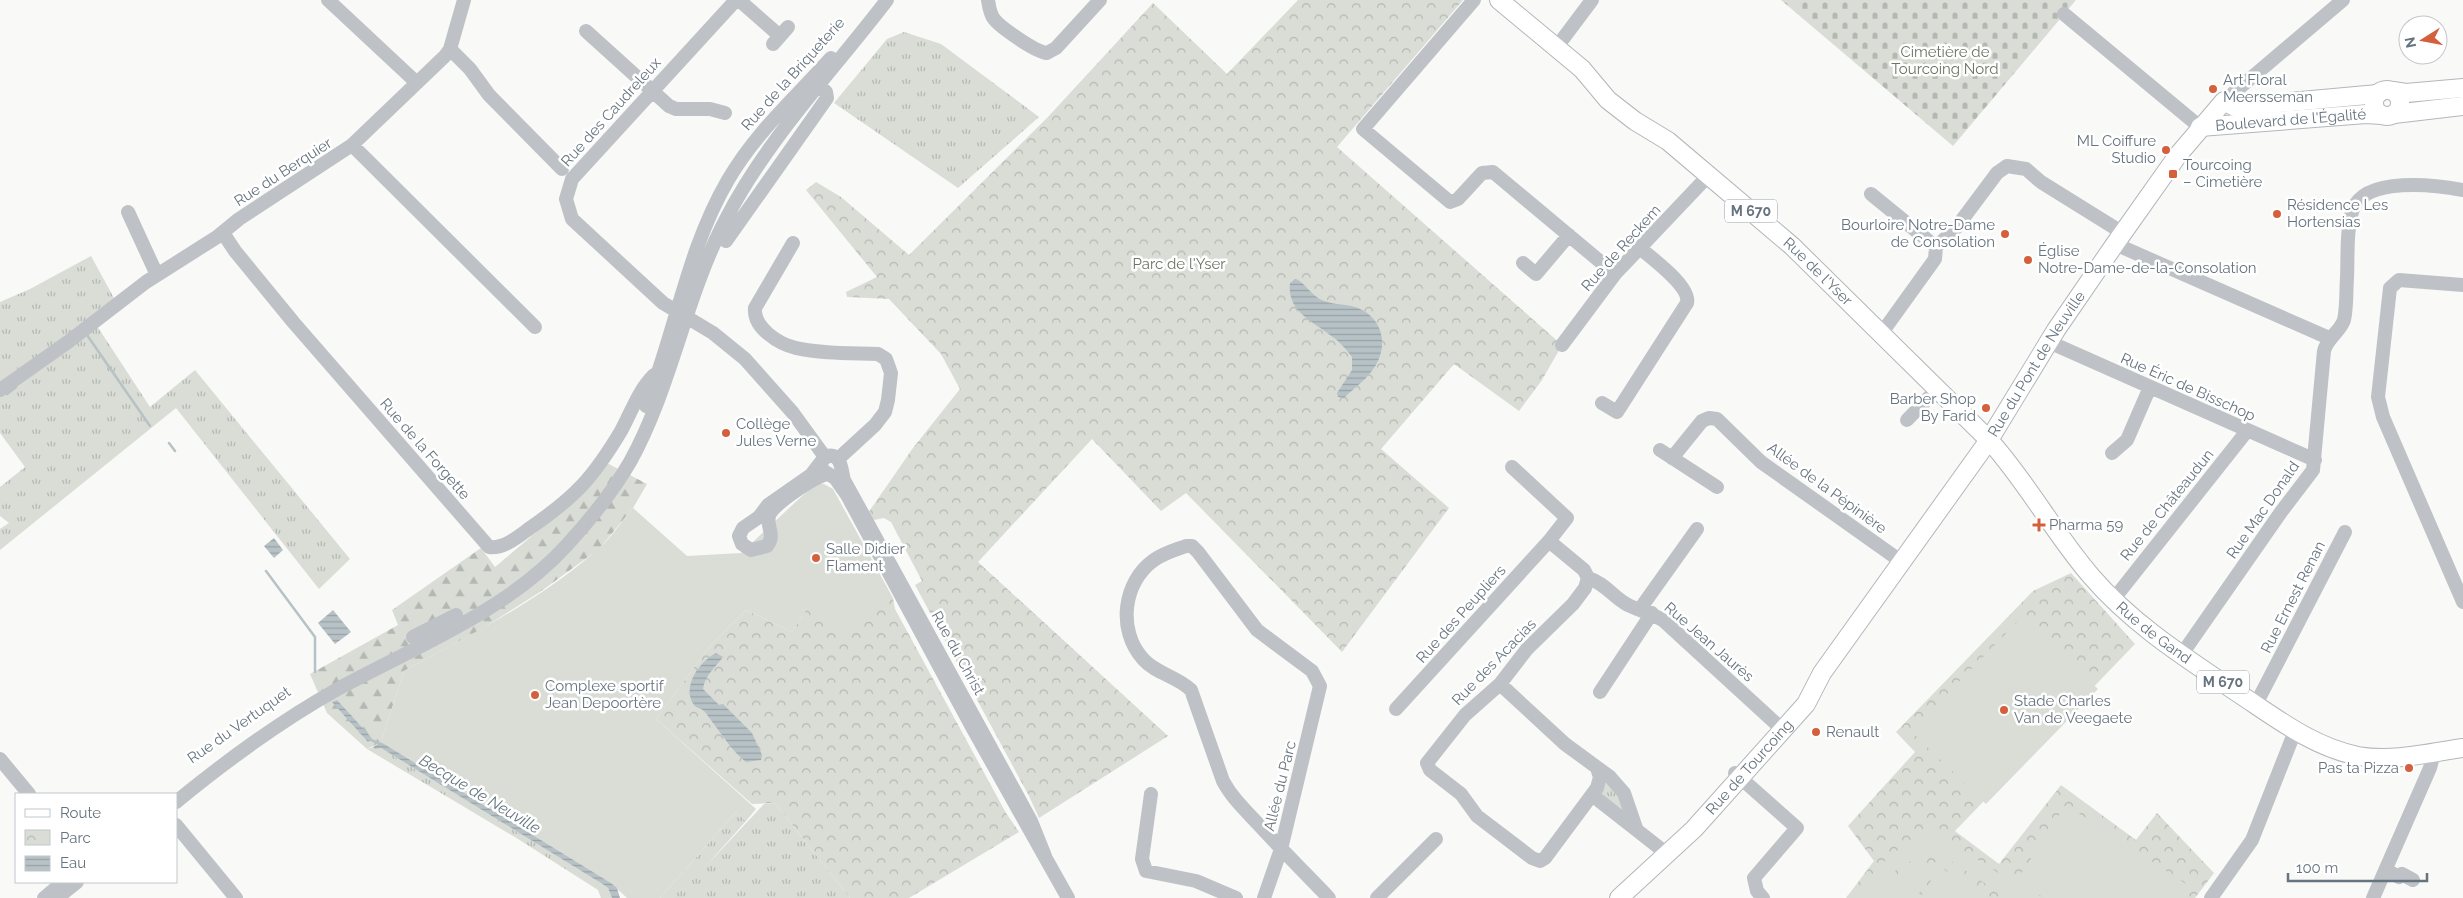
<svg xmlns="http://www.w3.org/2000/svg" width="2463" height="898" font-family="Raleway,sans-serif">
<style>
.grass{fill:url(#grass-tufts)}
.forest{fill:url(#forest-firs)}
.cemetery{fill:url(#cemetery-stones)}
.park{fill:url(#park-crowns)}
.pitch{fill:#d9ddd6}
.water{fill:url(#water-rules)}
.lines{fill:none;stroke-linecap:round;stroke-linejoin:round}
.stream{stroke:#b7c2c6;stroke-width:2.5}
.major-casing{stroke:#b2b7bb;stroke-width:20}
.minor{stroke:#bec2c6;stroke-width:14}
.major{stroke:#fff;stroke-width:18}
.poi-dot{fill:#d45f3c;stroke:#fff;stroke-width:2}
.labels{text-anchor:middle;dominant-baseline:central;stroke-width:5;stroke-linejoin:round;paint-order:stroke}
.shield{fill:#fff;stroke:#949ea5;stroke-width:1}
.shield-label{font-size:14px;font-weight:bold;fill:#66747f}
.park-label{font-size:15px;fill:#687865;stroke:#fff}
.street-label{font-size:15px;fill:#66747f;stroke:#fff}
.poi-label{font-size:15px;fill:#66747f;stroke:#fff;text-anchor:start}
.water-label{font-size:16px;font-style:italic;fill:#677980;stroke:#fff}
</style>
<defs>
<pattern id="grass-tufts" width="24" height="20" patternUnits="userSpaceOnUse" patternTransform="scale(1.25)"><rect width="24" height="20" fill="#d9ddd6"/><path d="M3 7l-1-3M5 7V3M7 7l1-3M15 17l-1-3M17 17v-4M19 17l1-3" fill="none" stroke="#b4b8b3"/></pattern>
<pattern id="forest-firs" width="22" height="20" patternUnits="userSpaceOnUse" patternTransform="scale(1.25)"><rect width="22" height="20" fill="#d9ddd6"/><path d="M5 1l3.5 6h-7zM16 11l3.5 6h-7z" fill="#b4b8b3"/></pattern>
<pattern id="cemetery-stones" width="16" height="16" patternUnits="userSpaceOnUse" patternTransform="scale(1.25)"><rect width="16" height="16" fill="#d9ddd6"/><path d="M2 7V4a2 2 0 0 1 4 0v3zM10 15v-3a2 2 0 0 1 4 0v3z" fill="#b4b8b3"/></pattern>
<pattern id="park-crowns" width="20" height="18" patternUnits="userSpaceOnUse" patternTransform="scale(1.25)"><rect width="20" height="18" fill="#d9ddd6"/><path d="M2 6a3 3 0 1 1 6 0M12 15a3 3 0 1 1 6 0" fill="none" stroke="#b4b8b3"/></pattern>
<pattern id="water-rules" width="6" height="5" patternUnits="userSpaceOnUse" patternTransform="scale(1.25)"><rect width="6" height="5" fill="#b7c2c6"/><path d="M0 2.5h6" fill="none" stroke="#99a2a6"/></pattern>
</defs>
<rect width="100%" height="100%" fill="#f9f9f7"/>
<!-- grass -->
<path class="grass" d="M904 32 941 44 1039 117 958 188 834 103 887 39Z
M91 256 114 298 151 270 97 326 150 407 195 370 350 559 319 589 176 408 0 550V529L9 523 0 516V487L25 467 0 433V302L30 289Z
M373 747 375 749 381 748 604 885 608 888 612 898H601L598 890 518 839 367 749Z
M1606 782 1622 798 1623 813 1601 795Z
M775 803 850 898H660L736 812 746 821 705 867 764 804Z"/>
<!-- forest -->
<path class="forest" d="M605 462 647 484 633 508 599 549 540 592 480 630 404 671 381 742 367 749 327 713 310 674 398 625 392 610 481 548 495 567 558 514Z"/>
<!-- cemetery -->
<path class="cemetery" d="M1781 0H2076L1953 146Z"/>
<!-- park -->
<path class="park" d="M1298 0H1463L1337 147 1562 345 1542 380 1519 411 1454 364 1381 449 1449 508 1342 652 1186 493 1161 511 1092 439 978 562 1168 736 1039 818 1029 796 915 585 922 581 891 522 884 518 874 520 868 513 913 448 960 389 941 354 889 299 847 297 846 292 877 277 806 190 816 182 841 197 909 255 1047 118 1153 3 1227 74Z
M2071 573 2135 644 1955 831 1999 864 2061 785 2136 840 2157 813 2214 873 2195 898H1846L1874 861 1848 826 1915 752 1896 732 2033 591Z
M893 598 895 609 1006 813 1019 832 909 898H850L775 803 752 804 656 719 710 646 746 610 792 632 807 608 882 605Z"/>
<!-- pitch -->
<path class="pitch" d="M816 483 824 484 833 489 893 598 838 636 807 608 792 632 746 610 710 646 656 719 756 809 746 821 736 812 660 898H627L611 883 381 742 404 671C470 635 541 600 598 549 611 538 621 522 633 508L687 556 741 553Z
M2023 616 2098 689 1986 804 1911 731Z
M2066 805 2189 886 2181 898H2044L2017 880Z
M1927 827 2037 898H2007L1945 857 1928 856 1903 864 1894 872 1879 898H1863L1871 876 1879 866 1899 849 1916 843Z
M1940 861 1916 898H1887L1902 871Z
M1940 867 1987 898H1920Z"/>
<!-- water -->
<path class="water" d="M1295 279C1303 280 1312 297 1324 301 1335 305 1348 304 1358 308 1383 318 1389 346 1374 368 1366 380 1354 388 1344 398L1338 397 1337 393 1352 370V357C1346 349 1339 341 1330 335 1311 320 1287 311 1290 283Z
M274 538 283 550 274 558 264 546Z
M333 610 351 632 335 644 318 623Z
M716 653 723 657C715 668 705 675 703 689L719 705 723 704 752 733 762 755 761 760 746 762C732 751 724 737 713 723 710 719 707 714 704 711 701 708 696 708 694 705 681 687 700 661 716 653Z
M337 700 370 736 372 739 368 742 332 702Z
M381 742 611 883 617 888 620 898H612L608 888 604 885 381 748 375 749 373 747Z"/>
<g class="lines">
<!-- stream -->
<path class="stream" d="M87 335 150 426
M7 394 16 387
M169 443 175 451
M266 571 315 637V672
M369 739 380 744"/>
<!-- major casing -->
<g class="major-casing">
<g id="major">
<path id="s1" d="M1499 0 1582 69 1608 100 1635 121 1668 141 1792 246 1989 440C2027 482 2054 533 2091 576 2132 624 2186 658 2238 693 2276 718 2313 747 2358 756 2392 762 2429 753 2463 748"/>
<circle cx="2387" cy="103" r="13"/>
<path d="M2393 91 2406 93 2463 88"/>
<path d="M2394 114 2463 106"/>
<path id="s2" d="M2200 127 2366 114 2382 115"/>
<path id="s3" d="M1619 898 1694 829 1806 704 1822 673 1989 440 2056 330 2115 244 2178 155 2224 101 2235 107 2378 94"/>
</g>
</g>
<!-- minor -->
<path class="minor" d="M328 0 417 83
M736 0 572 179 566 199 572 219 663 303 713 333 745 359 793 413 825 457
M739 0 780 36
M988 0C989 6 990 14 994 19 1001 28 1036 52 1047 53L1056 48 1100 0
M1474 0 1363 129 1450 202 1458 199 1482 173 1493 172 1615 274
M2064 14 2200 127
M586 31 669 106 676 109H710L725 113
M773 44 788 27
M1556 48 1592 0
M450 49 470 69 489 95 562 169
M2224 101 2343 0
M352 145 535 327
M1871 194 1936 247
M128 212 157 275
M223 233 235 251 294 323 489 547C504 549 519 536 530 528 575 497 593 478 621 431 632 411 638 391 654 375
M726 241 827 98 826 92 819 85
M793 243 755 308C753 328 779 344 796 348 822 354 852 353 878 354L886 359 891 373 888 400 885 412 875 425 838 459
M2115 244 2329 338
M1523 263 1536 274 1569 235
M2463 285 2399 280 2390 288 2378 397 2383 417 2463 602
M1881 334 1935 259 1936 247 1956 228 1997 173 2007 166 2026 169 2041 182 2123 233
M2049 342 2315 460
M1562 345 1615 274 1709 175
M0 390 68 342 146 282 217 237 239 219 352 145 445 56 450 49 464 0
M1602 403 1617 412 1687 303C1691 287 1653 259 1641 249
M646 406C676 331 687 250 728 180 756 132 795 98 831 58
M1907 420 1937 389
M1660 450 1717 487
M2112 453 2127 440 2150 387
M1672 458 1702 421 1709 418 1717 419 1761 462 1902 562
M821 462 811 475 768 505 759 517 743 528 739 536 742 544 751 550 767 546C776 535 766 527 769 516 772 504 815 477 827 474
M1512 467 1567 518 1549 541 1584 570 1588 578
M1588 578 1585 588 1573 604 1527 649 1500 684 1465 715 1427 763 1430 770 1461 794 1477 816 1532 858 1540 861 1545 858 1597 788 1600 777 1597 768
M1588 578C1605 583 1613 597 1628 605 1640 611 1652 613 1664 621L1783 730
M2113 600 2247 431
M1640 609 1697 529
M413 637 456 615
M2182 654 2281 512 2313 470 2324 351C2327 338 2340 332 2344 320 2347 307 2346 291 2347 278 2348 257 2346 229 2353 209 2366 176 2436 185 2463 190
M1500 684 1565 744 1610 777 1624 793 1636 828
M1600 692 1652 613
M2256 704 2345 532
M1396 709 1549 541
M0 759 29 794
M1735 773 1797 828 1754 878 1757 891 1763 898
M1151 794 1142 859 1146 871 1196 881 1236 898
M1592 795 1666 853
M176 802C226 761 279 722 336 690 412 648 506 612 566 546 589 521 612 493 630 462 672 386 685 297 726 219 767 139 832 72 887 0
M176 825 236 898
M1045 856 1031 821 844 480C841 470 842 453 827 456L821 462 822 470 835 478 847 495 972 727 1068 898
M2386 870 2399 877 2402 874 2413 880
M44 898 63 882
M57 898 77 882
M1264 898 1281 849 1320 686 1312 671 1257 630 1198 552 1192 546H1186C1175 550 1164 553 1154 560 1123 582 1117 630 1143 659 1156 674 1177 676 1191 690L1223 781C1232 798 1246 811 1260 826 1282 850 1306 874 1329 898
M1377 898 1436 839
M2211 898 2252 840 2295 731
M2373 898 2430 768 2434 753"/>
<!-- major -->
<use href="#major" class="major"/>
</g>
<!-- markers -->
<g class="poi-dot">
<circle cx="2213" cy="89" r="5"/>
<circle cx="2166" cy="150" r="5"/>
<rect x="2168" y="169" width="10" height="10" rx="2.5"/>
<circle cx="2277" cy="214" r="5"/>
<circle cx="2005" cy="234" r="5"/>
<circle cx="2028" cy="260" r="5"/>
<circle cx="1986" cy="408" r="5"/>
<circle cx="726" cy="433" r="5"/>
<path d="M2036.5 517.5h5v5h5v5h-5v5h-5v-5h-5v-5h5z"/>
<circle cx="816" cy="558" r="5"/>
<circle cx="535" cy="695" r="5"/>
<circle cx="2004" cy="710" r="5"/>
<circle cx="1816" cy="732" r="5"/>
<circle cx="2409" cy="768" r="5"/>
</g>
<g class="labels">
<!-- shield labels -->
<g class="shield">
<rect x="1725" y="199.5" width="52" height="23" rx="4"/>
<rect x="2197" y="670.5" width="52" height="23" rx="4"/>
</g>
<g class="shield-label">
<text x="1751" y="211">M 670</text>
<text x="2223" y="682">M 670</text>
</g>
<!-- park labels -->
<g class="park-label">
<text x="1945" y="52">Cimetière de<tspan x="1945" dy="17">Tourcoing Nord</tspan></text>
<text x="1179" y="264">Parc de l'Yser</text>
</g>
<!-- street labels -->
<g class="street-label">
<text transform="translate(793 74) rotate(-48)">Rue de la Briqueterie</text>
<text transform="translate(611 112) rotate(-48)">Rue des Caudreleux</text>
<text stroke="none"><textPath href="#s2" startOffset="91">Boulevard de l'Égalité</textPath></text>
<text transform="translate(283 172) rotate(-33)">Rue du Berquier</text>
<text transform="translate(1621 248) rotate(-48)">Rue de Reckem</text>
<text stroke="none"><textPath href="#s1" startOffset="420">Rue de l'Yser</textPath></text>
<text stroke="none"><textPath href="#s3" startOffset="681">Rue du Pont de Neuville</textPath></text>
<text transform="translate(2188 387) rotate(24)">Rue Éric de Bisschop</text>
<text transform="translate(425 449) rotate(49)">Rue de la Forgette</text>
<text transform="translate(1827 488) rotate(36)">Allée de la Pépinière</text>
<text transform="translate(2167 505) rotate(-51)">Rue de Châteaudun</text>
<text transform="translate(2263 510) rotate(-55)">Rue Mac Donald</text>
<text transform="translate(2293 597) rotate(-63)">Rue Ernest Renan</text>
<text transform="translate(1461 614) rotate(-48)">Rue des Peupliers</text>
<text stroke="none"><textPath href="#s1" startOffset="915">Rue de Gand</textPath></text>
<text transform="translate(1709 642) rotate(41)">Rue Jean Jaurès</text>
<text transform="translate(958 653) rotate(61)">Rue du Christ</text>
<text transform="translate(1494 662) rotate(-46)">Rue des Acacias</text>
<text transform="translate(239 725) rotate(-35)">Rue du Vertuquet</text>
<text stroke="none"><textPath href="#s3" startOffset="185">Rue de Tourcoing</textPath></text>
<text transform="translate(1280 786) rotate(-76)">Allée du Parc</text>
</g>
<!-- poi labels -->
<g class="poi-label">
<text x="2223" y="80">Art Floral<tspan x="2223" dy="17">Meersseman</tspan></text>
<text x="2156" y="141" text-anchor="end">ML Coiffure<tspan x="2156" dy="17">Studio</tspan></text>
<text x="2183" y="165">Tourcoing<tspan x="2183" dy="17">– Cimetière</tspan></text>
<text x="2287" y="205">Résidence Les<tspan x="2287" dy="17">Hortensias</tspan></text>
<text x="1995" y="225" text-anchor="end">Bourloire Notre-Dame<tspan x="1995" dy="17">de Consolation</tspan></text>
<text x="2038" y="251">Église<tspan x="2038" dy="17">Notre-Dame-de-la-Consolation</tspan></text>
<text x="1976" y="399" text-anchor="end">Barber Shop<tspan x="1976" dy="17">By Farid</tspan></text>
<text x="736" y="424">Collège<tspan x="736" dy="17">Jules Verne</tspan></text>
<text x="2049" y="525">Pharma 59</text>
<text x="826" y="549">Salle Didier<tspan x="826" dy="17">Flament</tspan></text>
<text x="545" y="686">Complexe sportif<tspan x="545" dy="17">Jean Depoortère</tspan></text>
<text x="2014" y="701">Stade Charles<tspan x="2014" dy="17">Van de Veegaete</tspan></text>
<text x="1826" y="732">Renault</text>
<text x="2399" y="768" text-anchor="end">Pas ta Pizza</text>
</g>
<!-- water labels -->
<g class="water-label">
<text transform="translate(480 794) rotate(31)">Becque de Neuville</text>
</g>
</g>
<!-- legend -->
<rect x="15" y="793" width="162" height="90" fill="#ffffff" stroke="#c2c7cc"/>
<rect x="25" y="809" width="25" height="8" fill="#ffffff" stroke="#c2c7cc"/>
<text x="60" y="818" font-size="15" fill="#66747f">Route</text>
<rect x="25" y="830" width="25" height="15" fill="url(#park-crowns)" stroke="#c2c7cc"/>
<text x="60" y="843" font-size="15" fill="#66747f">Parc</text>
<rect x="25" y="856" width="25" height="15" fill="url(#water-rules)" stroke="#c2c7cc"/>
<text x="60" y="868" font-size="15" fill="#66747f">Eau</text>
<!-- north arrow -->
<g transform="translate(2423 40) rotate(259)"><circle r="24" fill="#ffffff" stroke="#c2c7cc"/>
<path d="M0-4L9 19L0 12L-9 19Z" fill="#d45f3c"/>
<text y="-8" font-size="14" font-weight="bold" text-anchor="middle" fill="#66747f">N</text>
</g>
<!-- scale -->
<path d="M2288 873v8h139v-8" fill="none" stroke="#66747f" stroke-width="2.5"/>
<text x="2296" y="873" font-size="15" fill="#66747f" stroke="#ffffff" stroke-width="4" paint-order="stroke">100 m</text>
</svg>
